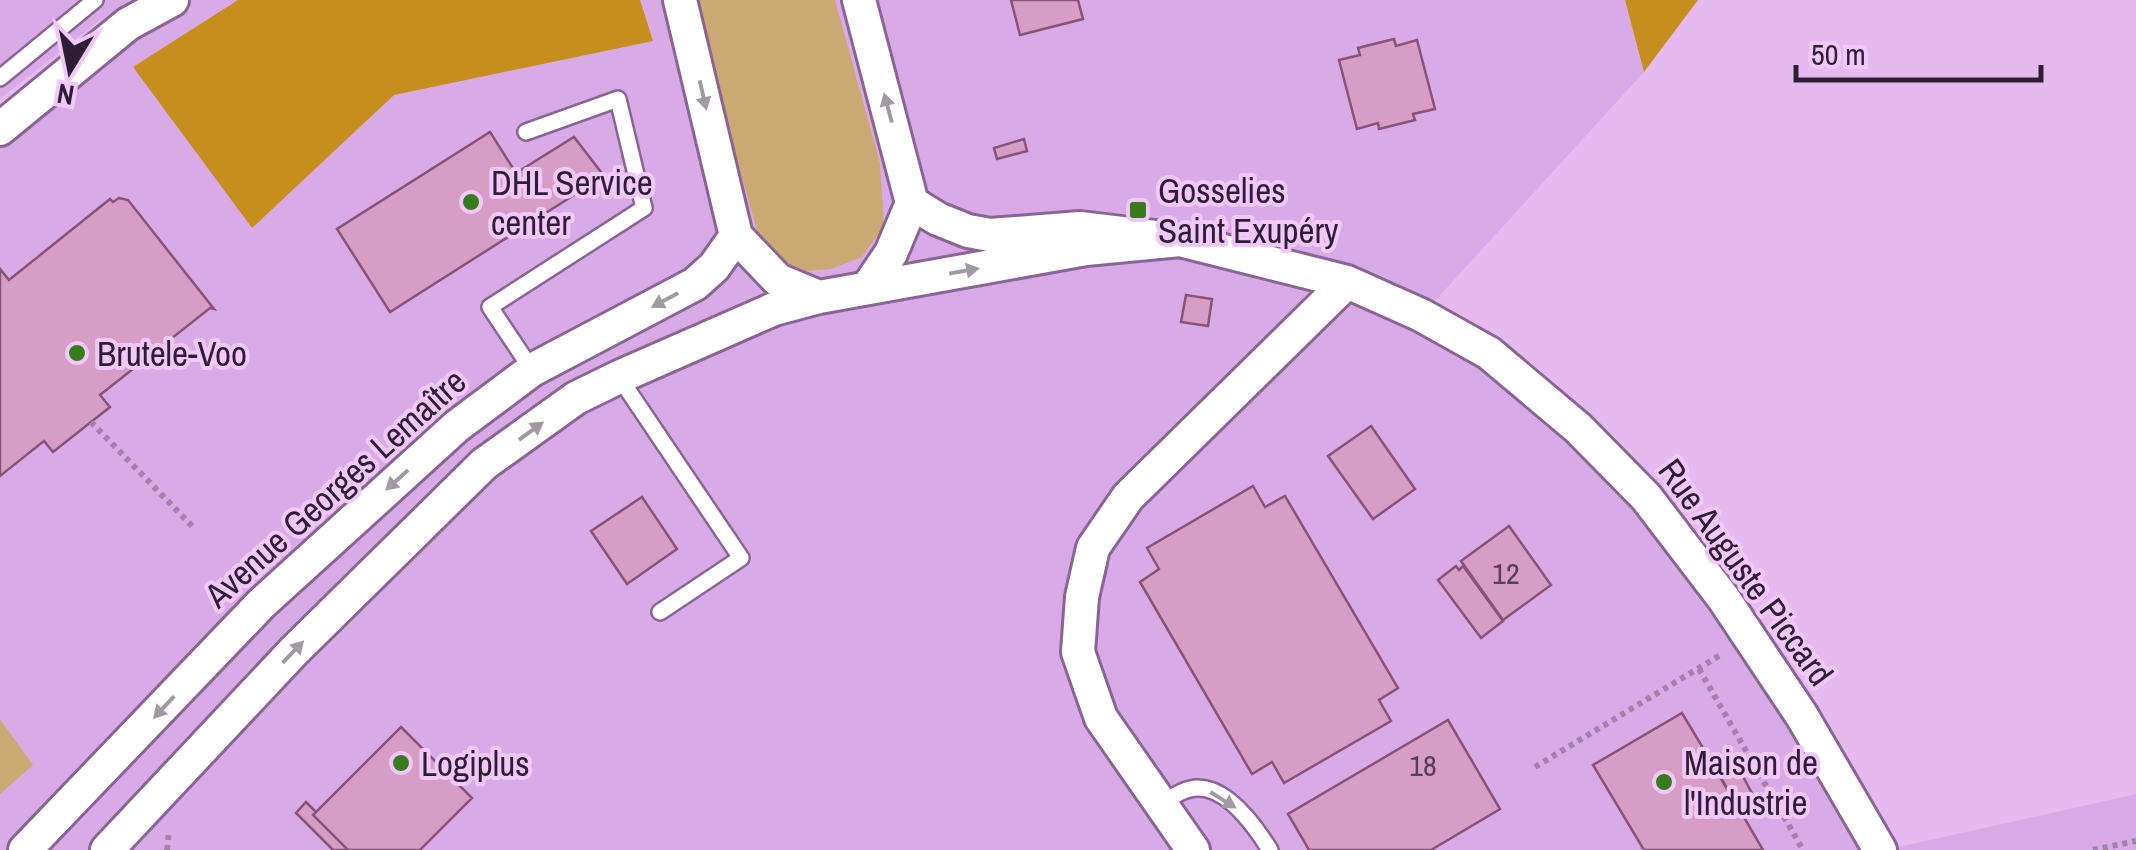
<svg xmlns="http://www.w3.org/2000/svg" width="2136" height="850" font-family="'Archivo Narrow',sans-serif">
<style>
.built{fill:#d9abe6}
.green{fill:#cba973}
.forest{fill:#c68e1d}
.building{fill:#d79ec5;stroke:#885378;stroke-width:2.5}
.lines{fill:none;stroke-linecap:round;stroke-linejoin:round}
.lane-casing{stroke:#8a6495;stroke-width:20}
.street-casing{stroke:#8a6495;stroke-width:38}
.path{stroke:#a281ab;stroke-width:6;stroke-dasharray:5 5;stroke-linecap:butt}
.lane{stroke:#fff;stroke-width:15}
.street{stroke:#fff;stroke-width:32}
.oneway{fill:#a19aa3}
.poi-dot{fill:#397c1e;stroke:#f1c7fe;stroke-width:4}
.labels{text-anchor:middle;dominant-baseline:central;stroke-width:8;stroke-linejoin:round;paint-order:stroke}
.number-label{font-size:30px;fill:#583e58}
.poi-label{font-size:35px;fill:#2e1e33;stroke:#f1c7fe;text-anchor:start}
.street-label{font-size:35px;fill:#2e1e33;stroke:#f1c7fe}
</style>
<rect width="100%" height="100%" fill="#e4baf0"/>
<!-- built -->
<path class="built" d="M0 0H134L100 20 0 99Z
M172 0H1625L1644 72 1422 315 1646 497 1880 850H0V129Z
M2136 794V850H1885Z"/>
<!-- green -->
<path class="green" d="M697 0H835L880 163 884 226 862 257 831 269 806 271 780 261 758 234 732 143Z
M0 719 33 765 0 794Z"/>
<!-- forest -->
<path class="forest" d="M238 0H640L653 41 394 95 252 228 133 67Z
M1625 0H1698L1644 72Z"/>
<!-- building -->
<path class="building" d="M1011 0H1078L1083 19 1020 35Z
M1394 39 1396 46 1417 40 1435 109 1413 114 1415 120 1379 129 1378 123 1357 129 1339 60 1360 55 1358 48Z
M490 132 516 173 574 137 604 176 390 312 337 229Z
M1024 139 1027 151 997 159 994 148Z
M119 198 128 200 214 309 210 308 100 395 110 407 53 452 44 441 0 476V269L9 280 110 199 113 202Z
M1186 295 1212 299 1208 326 1181 322Z
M1371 426 1415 489 1373 519 1328 456Z
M1253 486 1265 507 1285 496 1398 688 1379 700 1391 721 1284 783 1272 762 1252 774 1140 582 1159 569 1147 548Z
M642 497 677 549 627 584 591 531Z
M1509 526 1551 585 1503 620 1461 561Z
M1456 566 1459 570 1463 566 1503 621 1481 638 1438 580Z
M1682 713 1727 788 1763 850H1644L1593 765Z
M1448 720 1500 809 1431 850H1309L1288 814Z
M401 727 472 798 420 850H348L313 815Z
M1738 767 1755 799 1738 808 1720 777Z
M306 802 316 812 313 815 348 850H333L296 813Z"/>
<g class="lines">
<!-- lane casing -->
<g class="lane-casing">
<path id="lane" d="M0 78 95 0
M526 132 618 99 644 208 490 307 532 370
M619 377 741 558 660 612
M1161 804C1169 799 1180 791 1190 789 1224 781 1255 826 1270 850"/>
</g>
<!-- street casing -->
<g class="street-casing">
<path id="street" d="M680 0 736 236 778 280 819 297
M859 0 912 203 891 253 868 287
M0 129 128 24 172 0
M912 203 938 219 968 231 990 235 1080 228 1180 240 1347 282 1421 315 1489 353 1578 428 1646 497 1724 599 1802 716 1880 850
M25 850 261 604 457 426 532 370 695 284 714 267 736 236
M107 850 294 651 484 464 576 398 619 377 774 309 819 297 1086 249 1180 240
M1193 850 1101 718 1078 652 1082 597 1093 548 1128 497 1347 282"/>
</g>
<!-- path -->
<path class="path" d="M91 422 194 528
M1699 669 1803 850
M1535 767 1722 654
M167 850 169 831
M1642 850 1643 849
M2093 850 2136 841"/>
<!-- lane -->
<use href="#lane" class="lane"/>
<!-- street -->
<use href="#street" class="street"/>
</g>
<!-- one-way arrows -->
<defs><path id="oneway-solid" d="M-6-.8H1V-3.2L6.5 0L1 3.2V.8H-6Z" transform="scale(2.5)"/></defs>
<g class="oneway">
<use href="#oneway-solid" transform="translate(703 95) rotate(77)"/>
<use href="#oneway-solid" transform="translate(888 108) rotate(-105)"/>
<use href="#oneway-solid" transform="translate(964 271) rotate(-10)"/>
<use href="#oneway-solid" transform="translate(665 300) rotate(152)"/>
<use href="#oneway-solid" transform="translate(531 431) rotate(-36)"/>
<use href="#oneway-solid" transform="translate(397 480) rotate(138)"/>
<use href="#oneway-solid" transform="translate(293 652) rotate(-46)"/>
<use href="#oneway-solid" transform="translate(164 707) rotate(133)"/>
<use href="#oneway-solid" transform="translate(1223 800) rotate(32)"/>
</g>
<!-- markers -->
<g class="poi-dot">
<circle cx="471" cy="202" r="10"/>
<rect x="1128" y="200" width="20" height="20" rx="5"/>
<circle cx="77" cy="353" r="10"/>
<circle cx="401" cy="763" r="10"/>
<circle cx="1664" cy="782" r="10"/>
</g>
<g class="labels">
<!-- number labels -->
<g class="number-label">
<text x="1506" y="573">12</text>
<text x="1423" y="765">18</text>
</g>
<!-- poi labels -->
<g class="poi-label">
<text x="491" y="182">DHL Service<tspan x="491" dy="40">center</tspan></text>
<text x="1158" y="190">Gosselies<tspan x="1158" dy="40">Saint Exupéry</tspan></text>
<text x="97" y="353">Brutele-Voo</text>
<text x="1684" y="762">Maison de<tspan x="1684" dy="40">l'Industrie</tspan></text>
<text x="421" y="763">Logiplus</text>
</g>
<!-- street labels -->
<g class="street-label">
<text transform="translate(335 488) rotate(-42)">Avenue Georges Lemaître</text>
<text transform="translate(1746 572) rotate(54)">Rue Auguste Piccard</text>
</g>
</g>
<!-- north arrow -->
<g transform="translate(70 70) rotate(190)" stroke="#f1c7fe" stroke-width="8" paint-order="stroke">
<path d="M0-8L18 38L0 25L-18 38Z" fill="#2e1e33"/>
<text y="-15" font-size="28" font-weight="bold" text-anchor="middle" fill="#2e1e33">N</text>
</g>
<!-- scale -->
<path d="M1796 65v15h245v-15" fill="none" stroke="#2e1e33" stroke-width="5"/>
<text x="1811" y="65" font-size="30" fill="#2e1e33" stroke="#f1c7fe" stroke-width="8" paint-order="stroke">50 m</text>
</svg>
